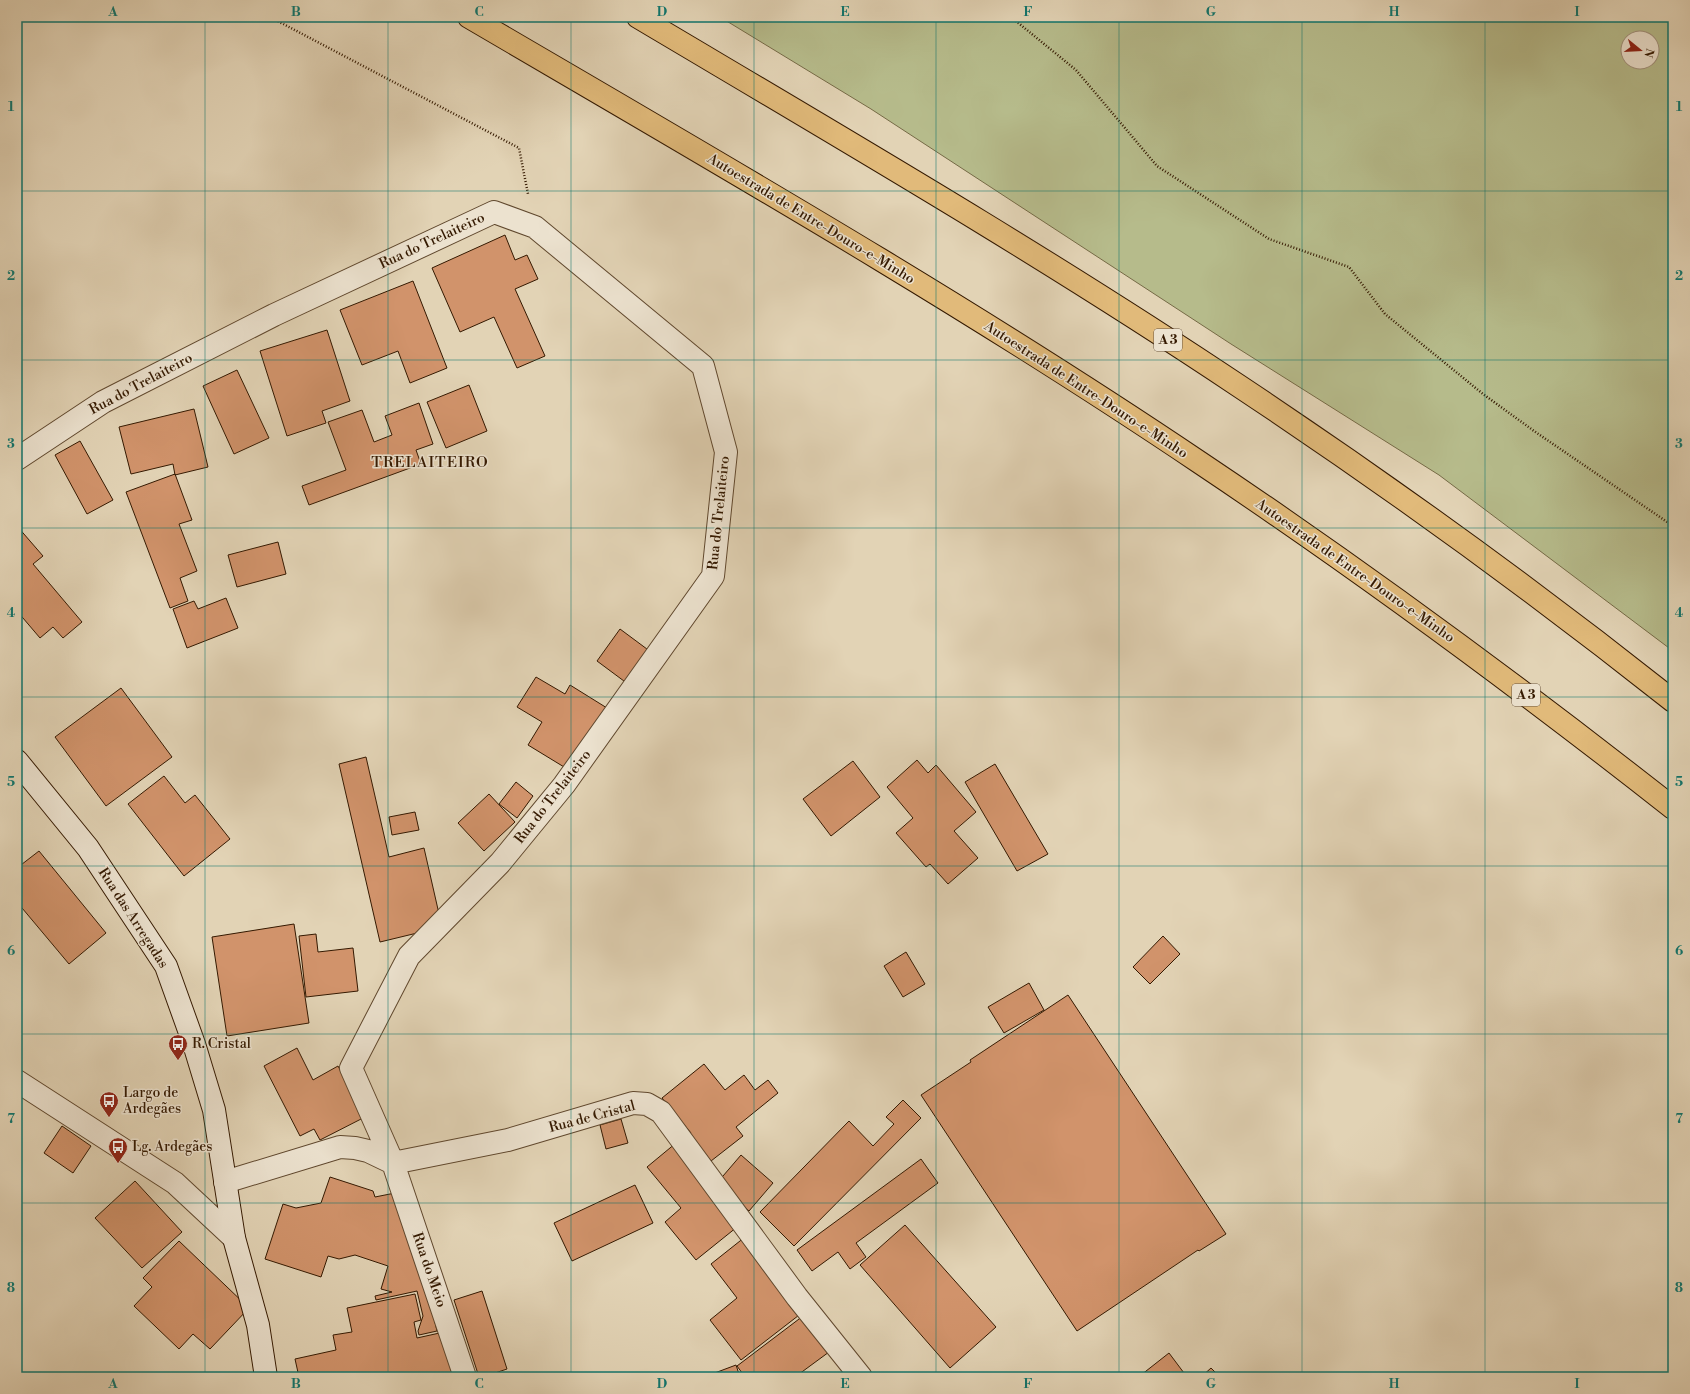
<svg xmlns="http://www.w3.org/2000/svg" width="1690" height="1394" font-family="'Libre Bodoni',serif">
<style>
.green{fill:#b6bb8b;stroke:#756a46;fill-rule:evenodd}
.building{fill:#d1936b;stroke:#341901}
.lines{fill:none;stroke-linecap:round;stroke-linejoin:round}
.street-casing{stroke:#60482e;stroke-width:24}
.secondary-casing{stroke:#341901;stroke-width:24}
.highway-casing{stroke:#341901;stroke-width:24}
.path{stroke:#341901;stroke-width:2.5;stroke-dasharray:1 2;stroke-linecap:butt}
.street{stroke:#ece2cf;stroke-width:22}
.secondary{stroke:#ece2cf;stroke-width:22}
.highway{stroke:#e1ba7a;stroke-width:22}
.grid{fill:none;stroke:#0f766e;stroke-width:1;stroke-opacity:0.55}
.labels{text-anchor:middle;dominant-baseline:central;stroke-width:3;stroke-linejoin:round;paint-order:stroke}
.shield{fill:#ece2cf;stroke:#6b553f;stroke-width:1}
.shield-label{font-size:13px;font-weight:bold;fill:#341901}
.street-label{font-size:14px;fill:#341901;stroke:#ece2cf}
.poi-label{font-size:14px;fill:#341901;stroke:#ece2cf;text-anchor:start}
.neighbourhood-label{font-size:15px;letter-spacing:1px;fill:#341901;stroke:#ece2cf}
.neatline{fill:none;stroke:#0f766e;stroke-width:1.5}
.grid-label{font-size:13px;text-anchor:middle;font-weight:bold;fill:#0f766e}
</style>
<rect width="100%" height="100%" fill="#e2d3b5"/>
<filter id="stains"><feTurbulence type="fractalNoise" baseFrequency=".005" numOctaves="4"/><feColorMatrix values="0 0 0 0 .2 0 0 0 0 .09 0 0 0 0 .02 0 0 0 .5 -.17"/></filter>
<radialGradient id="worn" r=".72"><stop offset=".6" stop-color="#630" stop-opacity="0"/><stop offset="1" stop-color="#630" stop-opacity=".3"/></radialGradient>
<!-- green -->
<path class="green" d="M720 17H1673V651L1439 475 1231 344 871 109ZM1628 38H1652V62H1628Z"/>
<!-- building -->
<path class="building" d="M505 235 515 260 527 255 538 279 515 289 545 356 517 368 494 317 460 332 432 268Z
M413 281 447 368 410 383 398 351 362 365 340 310Z
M327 330 350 401 322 411 326 423 287 436 260 351Z
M237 370 269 438 234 454 203 386Z
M469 385 487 431 446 448 427 402Z
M419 403 433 444 416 450 421 464 309 505 302 486 346 470 328 422 362 410 374 442 392 435 385 416Z
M194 409 208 467 175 475 173 464 131 474 119 427Z
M80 441 113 500 87 514 55 455Z
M175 474 192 520 179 524 197 571 180 578 188 601 170 608 126 492Z
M17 526 43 556 33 564 82 622 63 638 53 627 40 638 17 611Z
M278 542 286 574 237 587 228 555Z
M226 598 238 628 187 648 173 609 194 601 198 609Z
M620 629 655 655 632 687 597 661Z
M536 677 565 694 570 685 607 708 569 770 528 745 542 722 517 707Z
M121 688 172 757 106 806 55 737Z
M366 757 389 857 424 848 442 927 380 942 339 764Z
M917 760 928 773 936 765 976 812 954 831 978 858 948 884 930 864 926 867 896 833 913 818 887 787Z
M853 761 880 797 831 836 803 799Z
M995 764 1048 854 1017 871 965 782Z
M164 776 185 803 195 795 230 839 184 876 128 804Z
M516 782 533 796 517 818 499 804Z
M489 794 515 822 484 851 458 823Z
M415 812 419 830 392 835 389 817Z
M39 851 106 933 69 964 17 902V868Z
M294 924 309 1023 227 1036 212 937Z
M316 934 318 952 353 948 358 991 306 997 299 936Z
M1163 936 1180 954 1150 984 1133 967Z
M906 952 925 984 903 997 884 966Z
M1029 983 1044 1010 1004 1033 988 1007Z
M1068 995 1226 1234 1199 1251 1198 1250 1077 1331 921 1095 971 1062 970 1060Z
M297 1048 313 1080 338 1066 365 1117 320 1140 314 1129 300 1136 264 1066Z
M704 1064 725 1090 744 1075 755 1090 768 1080 778 1093 736 1127 743 1136 711 1161 690 1134 691 1133 662 1098Z
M903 1100 921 1118 794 1246 760 1212 849 1121 873 1146 894 1124 886 1117Z
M621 1119 628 1143 606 1149 600 1125Z
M62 1126 91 1146 73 1173 44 1153Z
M676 1143 742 1223 696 1260 665 1222 681 1208 647 1167Z
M741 1155 773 1183 749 1211 717 1183Z
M921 1159 938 1183 856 1243 866 1257 850 1269 838 1252 812 1271 797 1250Z
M330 1177 373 1191 375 1197 405 1191 437 1331 419 1335 418 1331 423 1316 417 1291 376 1300 375 1296 392 1292 381 1289 388 1266 355 1255 339 1259 328 1256 321 1277 265 1259 283 1204 296 1208 321 1203Z
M135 1181 182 1232 142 1268 95 1218Z
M635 1185 653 1223 572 1261 554 1223Z
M905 1225 996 1327 950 1368 860 1265Z
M745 1237 803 1312 741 1360 710 1320 737 1298 711 1264Z
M179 1241 249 1308 210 1349 193 1334 179 1349 134 1306 152 1287 143 1278Z
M482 1291 507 1369 483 1377H479L454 1300Z
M415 1294 421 1320 414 1322 417 1338 444 1332 453 1375 443 1377H299L295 1359 336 1350 333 1335 352 1332 347 1308Z
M803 1316 829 1352 795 1377H745L737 1366Z
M1169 1353 1187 1377H1143L1141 1375Z
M736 1365 740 1377H704Z
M1211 1368 1220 1377H1201Z"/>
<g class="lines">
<!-- street casing -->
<g class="street-casing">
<path id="street" d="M17 459 103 402 274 315 494 212 535 227 703 366 726 452 713 576 564 785 500 863 409 956 351 1068 393 1163 465 1377
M17 1081 175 1183 234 1238
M225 1182 340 1147 355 1148 368 1151 393 1163 508 1140 633 1103 647 1104 661 1112 797 1297 861 1377"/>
</g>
<!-- secondary casing -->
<g class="secondary-casing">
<path id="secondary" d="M17 761 88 848 166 966 194 1044 214 1110 234 1238 258 1325 266 1377"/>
</g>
<!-- highway casing -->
<g class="highway-casing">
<path id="highway" d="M469 17C715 161 963 303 1199 462 1362 571 1519 687 1673 808
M638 17C840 137 1043 255 1239 386 1388 485 1533 590 1673 701"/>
</g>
<!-- path -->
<path class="path" d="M270 17 519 148 528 194
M1011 17 1076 70 1157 166 1269 239 1349 267 1385 314 1483 394 1534 431 1673 526"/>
<!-- street -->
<use href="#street" class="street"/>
<!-- secondary -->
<use href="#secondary" class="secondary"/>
<!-- highway -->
<use href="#highway" class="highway"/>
</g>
<!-- grid -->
<path class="grid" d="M205 17V1377M388 17V1377M571 17V1377M754 17V1377M936 17V1377M1119 17V1377M1302 17V1377M1485 17V1377M17 191H1673M17 360H1673M17 528H1673M17 697H1673M17 866H1673M17 1034H1673M17 1203H1673"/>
<!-- icons -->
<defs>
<g id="bus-pin" transform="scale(1)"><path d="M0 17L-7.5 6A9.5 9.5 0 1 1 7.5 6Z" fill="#8f2418" stroke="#ece2cf"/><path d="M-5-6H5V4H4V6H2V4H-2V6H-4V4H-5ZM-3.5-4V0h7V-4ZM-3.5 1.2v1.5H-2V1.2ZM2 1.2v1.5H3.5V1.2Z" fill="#fff"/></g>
</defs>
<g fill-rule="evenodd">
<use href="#bus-pin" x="178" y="1044"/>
<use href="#bus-pin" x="109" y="1101"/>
<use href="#bus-pin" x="118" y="1147"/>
</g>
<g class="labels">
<!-- shield labels -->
<g class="shield">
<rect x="1154" y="329" width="28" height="22" rx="3"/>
<rect x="1512" y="684" width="28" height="22" rx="3"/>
</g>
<g class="shield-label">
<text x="1168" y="340">A 3</text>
<text x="1526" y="695">A 3</text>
</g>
<!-- street labels -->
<g class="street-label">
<text transform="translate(811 219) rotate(31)">Autoestrada de Entre-Douro-e-Minho</text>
<text transform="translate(432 241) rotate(-25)">Rua do Trelaiteiro</text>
<text transform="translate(141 384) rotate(-28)">Rua do Trelaiteiro</text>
<text transform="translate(1086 390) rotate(33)">Autoestrada de Entre-Douro-e-Minho</text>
<text transform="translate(719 513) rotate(-84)">Rua do Trelaiteiro</text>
<text transform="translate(1355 571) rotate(35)">Autoestrada de Entre-Douro-e-Minho</text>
<text transform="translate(553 797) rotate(-52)">Rua do Trelaiteiro</text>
<text transform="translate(133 918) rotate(57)">Rua das Arregadas</text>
<text transform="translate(592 1117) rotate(-15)">Rua de Cristal</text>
<text transform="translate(429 1270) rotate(71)">Rua do Meio</text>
</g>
<!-- poi labels -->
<g class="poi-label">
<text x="192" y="1044">R. Cristal</text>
<text x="123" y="1093">Largo de<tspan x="123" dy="16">Ardegães</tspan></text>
<text x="132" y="1147">Lg. Ardegães</text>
</g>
<!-- neighbourhood labels -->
<g class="neighbourhood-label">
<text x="430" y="462">TRELAITEIRO</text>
</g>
</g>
<!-- margin -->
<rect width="1690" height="1394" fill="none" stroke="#e2d3b5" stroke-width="44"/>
<!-- north arrow -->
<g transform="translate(1640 50) rotate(108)"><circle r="19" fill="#ece2cf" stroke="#a2927d"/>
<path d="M0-3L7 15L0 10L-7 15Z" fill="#8f2418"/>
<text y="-6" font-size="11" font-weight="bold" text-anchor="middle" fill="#341901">N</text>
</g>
<rect x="22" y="22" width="1646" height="1350" class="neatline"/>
<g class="grid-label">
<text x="113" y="16">A</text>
<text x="296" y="16">B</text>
<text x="479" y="16">C</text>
<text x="662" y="16">D</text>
<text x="845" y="16">E</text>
<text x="1028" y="16">F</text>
<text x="1211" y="16">G</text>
<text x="1394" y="16">H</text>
<text x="1577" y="16">I</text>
<text x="11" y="111">1</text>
<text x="1679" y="111">1</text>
<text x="11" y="280">2</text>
<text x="1679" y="280">2</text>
<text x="11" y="448">3</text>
<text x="1679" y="448">3</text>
<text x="11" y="617">4</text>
<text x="1679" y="617">4</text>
<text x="11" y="786">5</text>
<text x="1679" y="786">5</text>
<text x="11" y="955">6</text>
<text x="1679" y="955">6</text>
<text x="11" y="1123">7</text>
<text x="1679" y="1123">7</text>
<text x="11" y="1292">8</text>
<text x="1679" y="1292">8</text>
<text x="113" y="1388">A</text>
<text x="296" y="1388">B</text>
<text x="479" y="1388">C</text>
<text x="662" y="1388">D</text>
<text x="845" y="1388">E</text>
<text x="1028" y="1388">F</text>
<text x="1211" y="1388">G</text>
<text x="1394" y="1388">H</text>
<text x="1577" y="1388">I</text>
</g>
<rect width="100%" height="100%" filter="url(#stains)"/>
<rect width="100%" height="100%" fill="url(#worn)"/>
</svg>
